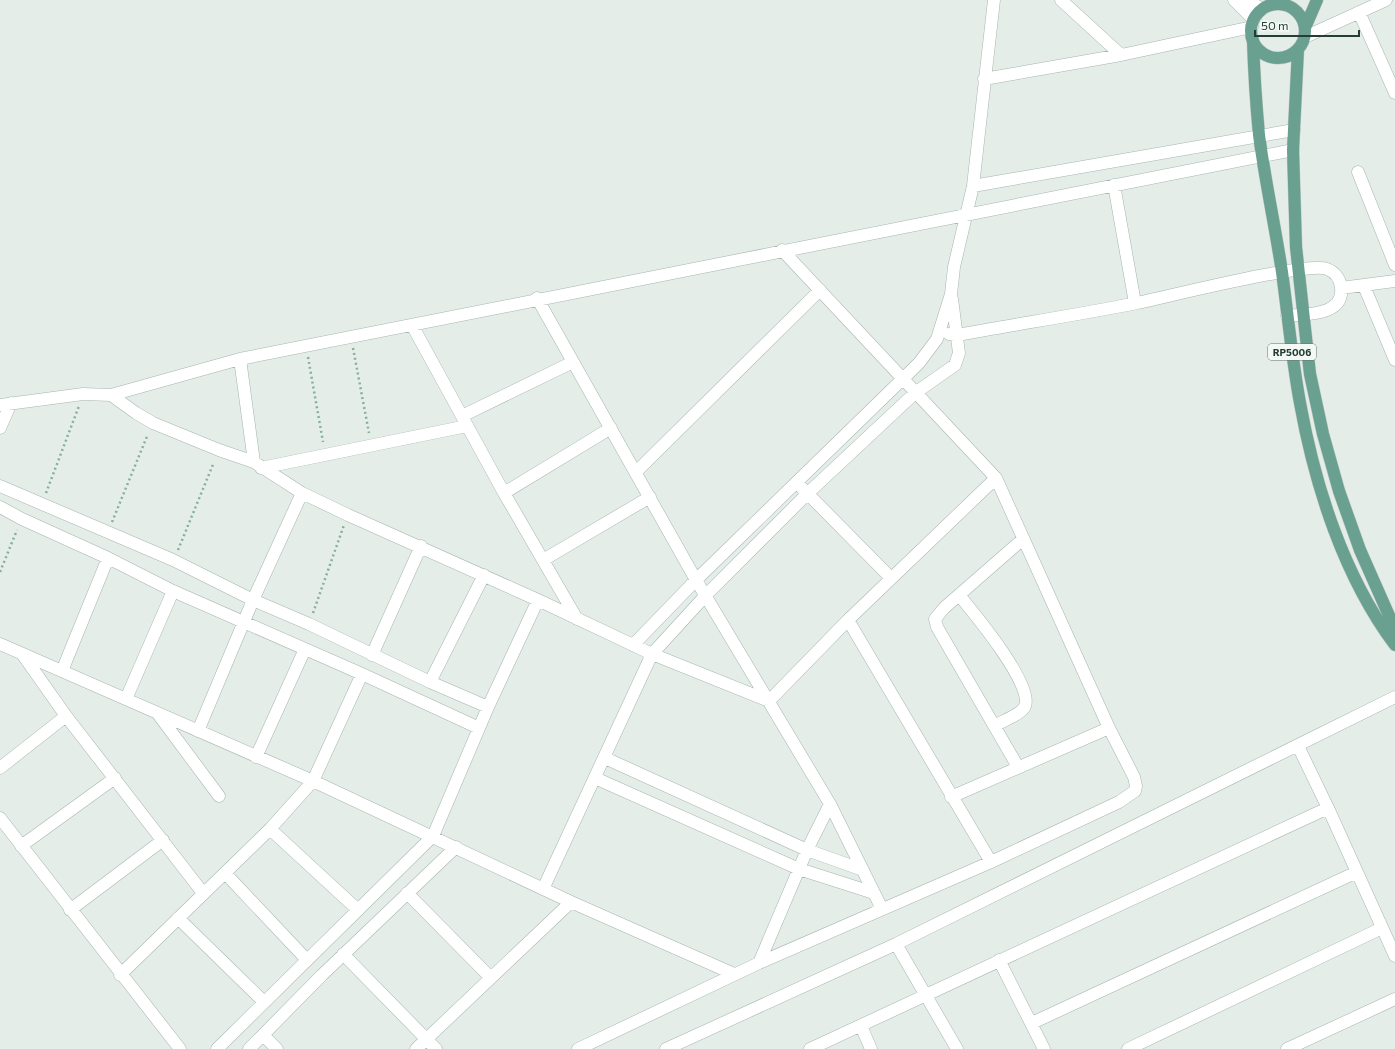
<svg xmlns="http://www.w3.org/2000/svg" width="1395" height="1049" font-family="Commissioner,sans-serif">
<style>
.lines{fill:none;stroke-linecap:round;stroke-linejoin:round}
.minor-casing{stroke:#a7b5af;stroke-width:13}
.major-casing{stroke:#c2c9c6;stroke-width:13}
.path{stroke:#86af9f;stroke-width:2.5;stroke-dasharray:2 3;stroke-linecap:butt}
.minor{stroke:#fff;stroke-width:12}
.major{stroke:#6aa08f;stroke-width:12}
.labels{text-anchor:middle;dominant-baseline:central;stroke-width:4;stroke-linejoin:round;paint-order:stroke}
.shield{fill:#f4f9f6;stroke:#62756f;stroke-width:1}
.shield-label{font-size:10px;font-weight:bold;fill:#243d35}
</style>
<rect width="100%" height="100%" fill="#e4ede8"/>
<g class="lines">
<!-- minor casing -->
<g class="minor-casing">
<path id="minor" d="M1061 0 1121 55
M1234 0 1250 16 1255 18
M1247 0 1262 9
M1359 12 1395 93
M1305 37 1386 0
M984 79 1121 55 1252 27
M1358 172 1395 265
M1114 185 1135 303
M973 186 1294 130
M1364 286 1395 360
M1341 288 1395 281
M537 298 696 580 830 804 882 909
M412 325 504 493 577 619
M949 334 957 335C1017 324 1077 315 1137 303 1167 297 1307 261 1327 269 1335 272 1340 279 1341 287 1345 316 1306 314 1287 316
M240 359 254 462
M111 395 136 413 153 423 219 450 254 462 302 493 348 515 538 600 652 654 769 701 848 620 996 478
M0 405 83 394 111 395 240 359 1293 150
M462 416 573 362
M0 428 11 403
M261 468 467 426
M636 472 820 290
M0 486 173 560 253 600 309 624 430 682 488 707
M802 488 891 578
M504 493 611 428
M0 507 22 519 108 558 173 591 362 674 479 728
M543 560 650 497
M959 595C973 612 1034 685 1025 706 1023 713 1001 722 994 726
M848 620 991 862
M0 644 313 781 571 902 734 974
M633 645 696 580 919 363 937 339 951 294 954 267 973 186 994 0
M23 655 66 716 203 893
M372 655 421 546
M62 671 108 558
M430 682 484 575
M126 699 173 591
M158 714 219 796
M198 731 253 600 302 493
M1298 746 1328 808 1395 956
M256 757 305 649
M605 758 807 850 863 870
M1018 767 937 627 935 619 944 608 1023 539
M0 768 66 716
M595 778 799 869 874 893
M951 797 1109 728
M0 818 180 1049
M270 829 358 910
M21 846 115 778
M225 873 307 960
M543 889 652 654 706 595 807 494 915 393 955 365 959 353 952 299
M407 893 491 978
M70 910 163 840
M178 918 264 1002
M896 944 957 1049
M343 954 436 1049
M999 960 1044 1049
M759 963 807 850 830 804
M120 975 270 829 313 781 362 674
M1032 1023 1357 872
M861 1026 871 1049
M263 1035 277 1049
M217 1049 433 836 488 707 538 600
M249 1049 322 975 456 847
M416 1049 571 902
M578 1049 759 963 991 862 1119 802 1135 791 1136 786 1134 777 1109 728 996 478 782 250
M666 1049 896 944 1395 697
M810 1049 1328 808
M1128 1049 1382 928
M1287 1049 1395 999"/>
</g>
<!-- major casing -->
<g class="major-casing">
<path id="major" d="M1251 31a27 27 0 1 1 54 0a27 27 0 1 1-54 0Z
M1305 28 1317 0
M1253 40C1254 72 1256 103 1259 135 1265 180 1275 226 1282 272 1288 316 1292 360 1300 403 1315 486 1344 577 1395 645
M1298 49 1293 150 1296 247 1310 374 1323 434 1339 491 1360 550 1391 620 1395 636"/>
</g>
<!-- path -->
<path class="path" d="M353 348 369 433
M308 357 323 442
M46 493 79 406
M112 522 148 434
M178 550 214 462
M0 572 17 530
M313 613 344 525"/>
<!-- minor -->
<use href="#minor" class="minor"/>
<!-- major -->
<use href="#major" class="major"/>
</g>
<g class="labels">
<!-- shield labels -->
<rect class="shield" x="1268" y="344" width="48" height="16" rx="3"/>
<g class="shield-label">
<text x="1292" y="352">RP5006</text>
</g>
</g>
<!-- scale -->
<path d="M1255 30v6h104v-6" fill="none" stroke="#243d35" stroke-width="2"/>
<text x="1261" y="30" font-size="12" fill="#243d35" stroke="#f4f9f6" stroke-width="3" paint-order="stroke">50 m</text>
</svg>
